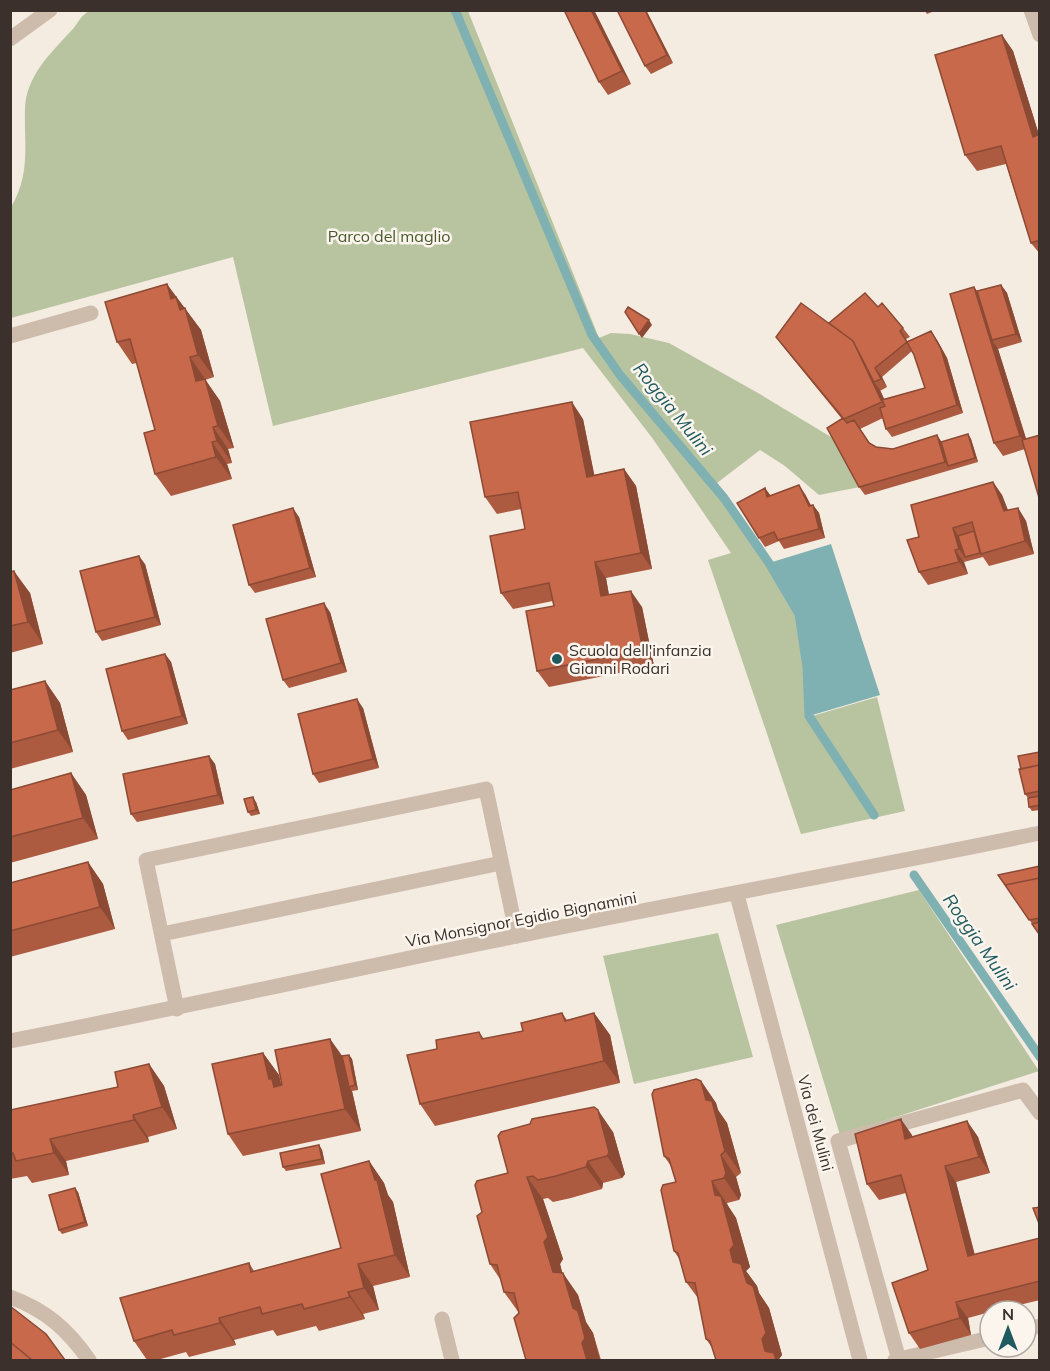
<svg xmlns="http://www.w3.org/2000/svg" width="1050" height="1371" font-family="Mulish,sans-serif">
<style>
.green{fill:#b8c4a0}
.water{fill:#7fb0b2}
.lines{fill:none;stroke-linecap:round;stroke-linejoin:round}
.stream{stroke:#7fb0b2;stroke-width:9}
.lane{stroke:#cdbbac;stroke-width:15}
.street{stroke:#cdbbac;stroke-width:15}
.wall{fill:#ac5a40;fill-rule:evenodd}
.shaded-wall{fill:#8c4a34}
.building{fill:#c8694b;stroke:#8c4a34;stroke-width:1.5}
.poi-dot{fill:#1f5a5e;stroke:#fbf5ee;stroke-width:2}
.labels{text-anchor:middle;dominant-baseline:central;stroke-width:5;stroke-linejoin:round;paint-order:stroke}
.park-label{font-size:16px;fill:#4a5a2e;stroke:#fbf5ee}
.poi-label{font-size:16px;fill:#3b302b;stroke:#fbf5ee;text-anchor:start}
.street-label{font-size:16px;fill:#3b302b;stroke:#fbf5ee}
.water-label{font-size:18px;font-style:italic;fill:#1f5a5e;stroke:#fbf5ee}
</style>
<rect width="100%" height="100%" fill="#f4ebe1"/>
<!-- green -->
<path class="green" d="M89 11H468L599 338 611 333 630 334 669 343 758 393 836 440 860 487 819 495 785 466 760 450 717 483 799 614 807 667 809 717 877 697 905 811 801 834 708 560 731 553 653 439 583 348 273 426 233 257 11 318 10 209C31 175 24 146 25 109 26 76 50 54 71 31 79 23 78 18 89 11Z
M919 890 1039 1071 840 1135 776 925Z
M718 933 753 1057 634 1084 603 956Z"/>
<!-- water -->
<path class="water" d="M831 544 880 695 809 716 807 667 799 614 769 563Z"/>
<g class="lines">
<!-- stream -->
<path class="stream" d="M455 10 592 335 620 375 724 498 769 563 799 614 807 667 809 716 874 815
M914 875 1040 1057"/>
<!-- lane -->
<path class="lane" d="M1031 10 1040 35
M162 934 501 863
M177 1009 146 860 486 789 517 936
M1026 1329 1040 1326
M895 1360 990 1338
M899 1360 838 1141 1023 1090 1040 1113"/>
<!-- street -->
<path class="street" d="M10 39 50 10
M10 336 91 313
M737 895 860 1360
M10 1041C180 1008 348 970 517 936 691 900 866 869 1040 833
M10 1297C46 1310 68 1330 89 1360
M442 1319 452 1360"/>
</g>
<!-- wall -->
<path class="wall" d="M594 10 631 84 608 95 599 82Z
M617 10H646L673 63 651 74 645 66Z
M924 10H937L927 14Z
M1002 35 1013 51 1039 135 1040 134V254L1031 243 1006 164 977 171 965 155Z
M1001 285 1007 293 1022 342 998 349 1026 439 1025 449 1003 456 994 443 974 287 977 291Z
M176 297 201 330 214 377 205 380 220 401 234 448 228 449 232 463 227 464 232 479 171 496 155 474V430L137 363 132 364 117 342Z
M878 307 903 328 910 337 906 339 907 341 931 331 937 340 947 358 963 413 892 437 886 429 883 418 860 429 870 443 876 447 893 449 942 442 968 434 971 439 978 462 865 495 859 487 842 419 785 349 776 337 829 323ZM912 351 914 355 925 388 884 399 880 390V391L887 387 882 377Z
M583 419 594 475 624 469 636 486 652 569 606 578 609 595 642 607 654 666 549 687 537 671 554 606 553 601 513 609 501 593 525 529 521 509 497 514 485 497Z
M993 482 1002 495 1008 510 1018 508 1026 521 1034 554 989 566 983 557 964 562 968 574 928 585 919 572V537Z
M805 494 811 505H813L819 513 825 538 784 549 779 541 765 547 759 538 771 496Z
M299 517 316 577 255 593 249 585Z
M145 564 161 625 102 641 96 632Z
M10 572 30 593 43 644 10 653Z
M330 612 347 672 289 688 283 680Z
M165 654 171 662 188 724 128 740 122 731Z
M45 681 60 703 73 752 10 769V690Z
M363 708 379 768 319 783 313 774Z
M1040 752V810L1032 811 1029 807 1028 798 1025 794 1021 769Z
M209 756 215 764 224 804 137 822 131 814Z
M71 773 86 795 98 839 10 863V790Z
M256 802 260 814 251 816 248 812Z
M88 862 103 884 115 929 10 957V883Z
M1040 866V935L998 875Z
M562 1013 567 1020 594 1013 610 1035 620 1083 435 1126 420 1104 479 1032 484 1039 523 1031Z
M330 1039 342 1056 349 1055 352 1059 358 1090 352 1091 361 1131 243 1156 228 1134 263 1053 279 1075 281 1085Z
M149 1064 164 1086 177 1129 148 1137 149 1142 66 1161 69 1175 32 1183 27 1176 10 1179V1110L118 1087Z
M701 1081 716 1103 718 1110 727 1123 741 1173 736 1177 741 1195 739 1200 727 1203 728 1206 736 1218 750 1267 746 1271 757 1286 759 1293 769 1308 782 1355 779 1359V1360H716L713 1349 706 1339 698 1298 686 1282 680 1260 674 1251 676 1182 671 1166 664 1156Z
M967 1121 978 1137 990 1173 956 1182 975 1255 1040 1238V1300L995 1311H990V1312L968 1318 971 1335 920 1349 909 1333 928 1270 906 1193 879 1200 867 1184 912 1135V1137Z
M613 1132 625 1174 622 1178 603 1183 602 1189 571 1198 553 1202 548 1198 543 1199 563 1259 560 1264 562 1273 578 1295 586 1322 593 1333 601 1360H526L519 1313 504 1292 500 1279 490 1264 482 1212 508 1173Z
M319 1145 322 1150 325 1164 286 1171 283 1167Z
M369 1161 384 1183 388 1195 393 1202 410 1277 373 1286 379 1310 363 1314 365 1319 319 1331 316 1326 277 1336 273 1330 234 1340 236 1345 189 1357 186 1352 157 1360H147L134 1341 249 1263 254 1271 341 1248Z
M78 1192 88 1226 62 1234 59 1230Z"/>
<!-- shaded-wall -->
<path class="shaded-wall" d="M591 10H594L631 84 622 71Z
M645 10H646L673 63 667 55Z
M1002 35 1013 51 1040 138 1033 137Z
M167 284 201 330 214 377 198 355 171 299Z
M1001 285 1007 293 1022 342 1016 334Z
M974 287 983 300 992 340 998 349 1029 448 1020 436Z
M649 320 652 325 642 338 639 334Z
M931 331 937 340 947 358 963 413 957 405Z
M853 341 874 382 880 390 891 414 882 402Z
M190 357 205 379 196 381Z
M875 368 882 377 887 387 881 379Z
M205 379 220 401 234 448 218 426Z
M572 402 583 419 598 493 587 477Z
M213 427 228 449 232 463 217 441Z
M968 434 971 439 978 462 975 458Z
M937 435 943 444 948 466 945 462Z
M212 442 227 464 232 479 216 457Z
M624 469 636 486 652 569 641 553Z
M993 482 1002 495 1013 524 1004 511Z
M799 485 805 494 815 515 809 506Z
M765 488 771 496 767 497Z
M813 505 819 513 825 538 819 529Z
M293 508 299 517 316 577 310 568Z
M1018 508 1026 521 1034 554 1025 541Z
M953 528 961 540 965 557 968 561 959 549Z
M955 550 964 562 968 574 959 562Z
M139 556 145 564 161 625 155 617Z
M595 562 606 578 612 613 601 596Z
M14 571 30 593 43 644 28 622Z
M631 591 642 607 654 666 643 650Z
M324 603 330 612 347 672 341 663Z
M165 654 171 662 188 724 182 716Z
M45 681 60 703 73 752 58 730Z
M357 699 363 708 379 768 373 759Z
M209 756 215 764 224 804 218 795Z
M71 773 86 795 98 839 83 818Z
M253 797 256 802 260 814 256 810Z
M88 862 103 884 115 929 100 907Z
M594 1013 610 1035 620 1083 604 1061Z
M330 1039 345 1060 349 1087 352 1091 361 1131 345 1109Z
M263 1053 279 1075 286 1104 269 1079Z
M349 1055 352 1059 358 1090 355 1085Z
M149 1064 164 1086 177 1129 162 1107Z
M701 1081 716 1103 718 1110 727 1123 741 1173 725 1151 706 1100Z
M598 1110 613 1132 625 1174 622 1178 607 1156Z
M133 1115 148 1137 149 1142 134 1120Z
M901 1119 912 1135 917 1155 905 1139Z
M967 1121 978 1137 990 1173 979 1157Z
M50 1139 66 1161 69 1175 54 1153Z
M319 1145 322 1150 325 1164 322 1159Z
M721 1155 736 1177 741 1195 739 1200 724 1178Z
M369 1161 384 1183 388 1195 393 1202 410 1277 395 1255Z
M588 1161 603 1183 602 1189 586 1167Z
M945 1166 956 1182 979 1273 968 1256Z
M527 1177 543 1199 563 1259 560 1264 568 1294 553 1272Z
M712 1181 736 1218 750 1267 746 1271 757 1286 759 1293 769 1308 782 1355 779 1359V1360H772L765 1351 733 1262Z
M75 1188 78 1192 88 1226 85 1222Z
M358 1264 373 1286 379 1310 364 1288Z
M563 1273 578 1295 586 1322 593 1333 600 1360H587Z
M348 1292 363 1314 365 1319 350 1297Z
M956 1302 968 1318 971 1335 960 1318Z
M219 1318 234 1340 236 1345 220 1323Z"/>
<!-- building -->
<path class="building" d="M564 10H591L622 71 599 82Z
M617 10H645L667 55 645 66Z
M1002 35 1033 137 1040 134V240L1031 243 1001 146 965 155 935 55Z
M167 284 171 299 176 297 180 310 185 308 198 355 190 357 196 381 205 379 218 426 213 427 217 441 212 442 216 457 155 474 144 433 155 430 130 339 117 342 105 302Z
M1001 285 1016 334 992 340 977 291Z
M974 287 1020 436 994 443 950 294Z
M865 293 878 307 882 303 903 328 900 331 907 342 875 368 881 379 874 382 853 341 829 323Z
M801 303 853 341 882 402 844 419 776 337Z
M628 307 649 320 639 334 625 312Z
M931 331 941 349 957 405 886 429 880 408 885 406 882 400 925 388 914 355 907 342Z
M572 402 587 477 624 469 641 553 595 562 601 596 631 591 643 650 537 671 526 611 554 606 549 583 501 593 490 536 525 529 518 492 485 497 470 422Z
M843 418 847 423 854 420 869 443 876 447 893 449 937 435 945 462 859 487 827 428Z
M968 434 975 458 948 466 941 442Z
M1040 435V501L1022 440Z
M993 482 1004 511 1018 508 1025 541 981 554 972 522 953 528 959 549 955 550 959 562 919 572 907 540 919 537 911 505Z
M799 485 809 506 813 505 819 529 778 540 774 532 759 538 737 503 765 488 767 497Z
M293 508 310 568 249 585 233 525Z
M974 531 980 553 965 557 958 536Z
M139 556 155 617 96 632 80 571Z
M14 571 28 622 10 626V572Z
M324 603 341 663 283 680 266 619Z
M165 654 182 716 122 731 106 669Z
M45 681 58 730 10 743V690Z
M357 699 373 759 313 774 298 714Z
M1040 752V765L1021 769 1018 756Z
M209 756 218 795 131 814 123 774Z
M1040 765V791L1025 794 1019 769Z
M71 773 83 818 10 837V790Z
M1040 796V805L1029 807 1028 798Z
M253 797 256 810 248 812 244 799Z
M88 862 100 907 10 931V883Z
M1040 866V878L1005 885 998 875Z
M1040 878V918L1029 920 1005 885Z
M1040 922V934H1039L1032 924Z
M562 1013 565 1021 594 1013 604 1061 420 1104 407 1055 437 1049 436 1040 479 1032 482 1039 523 1031 521 1023Z
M330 1039 345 1109 228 1134 212 1064 263 1053 269 1079H272L274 1087 282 1085 275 1050Z
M349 1055 355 1085 349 1087 342 1056Z
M149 1064 162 1107 133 1115 134 1120 50 1139 54 1153 16 1161 13 1153 10 1154V1110L118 1087 115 1072Z
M696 1079 701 1081 706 1100 712 1101 725 1151 721 1155 726 1173 724 1178 712 1181 715 1195 721 1196 734 1245 730 1250 733 1262 741 1264 747 1283 753 1286 766 1333 762 1339 765 1351 774 1353 776 1360H716L710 1341 706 1339 695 1283 686 1282 678 1253 674 1251 661 1190 663 1185 676 1182 669 1159 664 1156 652 1094 654 1090Z
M594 1107 598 1110 609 1152 607 1156 588 1161 586 1167 556 1176 538 1180 533 1176 527 1177 546 1231 548 1237 544 1242 553 1272 563 1273 573 1308 578 1311 585 1338 582 1343 587 1360H526L514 1318 519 1313 514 1293 504 1292 497 1265 490 1264 477 1216 482 1212 475 1185 477 1181 508 1173 498 1136 501 1132 530 1124 532 1119Z
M901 1119 905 1139 967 1121 979 1157 945 1166 968 1256 1040 1238V1281L956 1302 960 1318 909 1333 892 1283 928 1270 901 1175 867 1184 855 1134Z
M319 1145 322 1159 283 1167 280 1153Z
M369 1161 375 1180H377L395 1255 358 1264 364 1288 348 1292 350 1297 304 1309 302 1304 262 1314 260 1307 219 1318 220 1323 174 1335 172 1330 134 1341 120 1298 249 1263 251 1272 341 1248 321 1174Z
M75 1188 85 1222 59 1230 49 1195Z
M1040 1207V1226L1033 1208Z
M10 1306 46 1334 65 1360H32L10 1342Z
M10 1342 32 1360H10Z"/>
<!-- markers -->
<circle class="poi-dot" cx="557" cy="659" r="6"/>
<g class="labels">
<!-- park labels -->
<g class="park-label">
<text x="389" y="236">Parco del maglio</text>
</g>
<!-- poi labels -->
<g class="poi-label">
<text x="569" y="650">Scuola dell'infanzia<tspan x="569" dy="18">Gianni Rodari</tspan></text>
</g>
<!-- street labels -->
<g class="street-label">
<text transform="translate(521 919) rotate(-11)">Via Monsignor Egidio Bignamini</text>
<text transform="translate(816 1123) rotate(75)">Via dei Mulini</text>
</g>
<!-- water labels -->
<g class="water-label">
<text transform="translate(673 409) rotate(51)">Roggia Mulini</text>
<text transform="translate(980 942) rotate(55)">Roggia Mulini</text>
</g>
</g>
<!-- border -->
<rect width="1050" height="1371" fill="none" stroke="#3b302b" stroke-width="24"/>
<!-- north arrow -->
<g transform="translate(1008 1329)"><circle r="28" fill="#fbf5ee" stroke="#aea6a0" stroke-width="1.5"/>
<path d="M0-4.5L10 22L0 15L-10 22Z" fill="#1f5a5e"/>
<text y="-9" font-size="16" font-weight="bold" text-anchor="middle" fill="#3b302b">N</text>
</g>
</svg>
